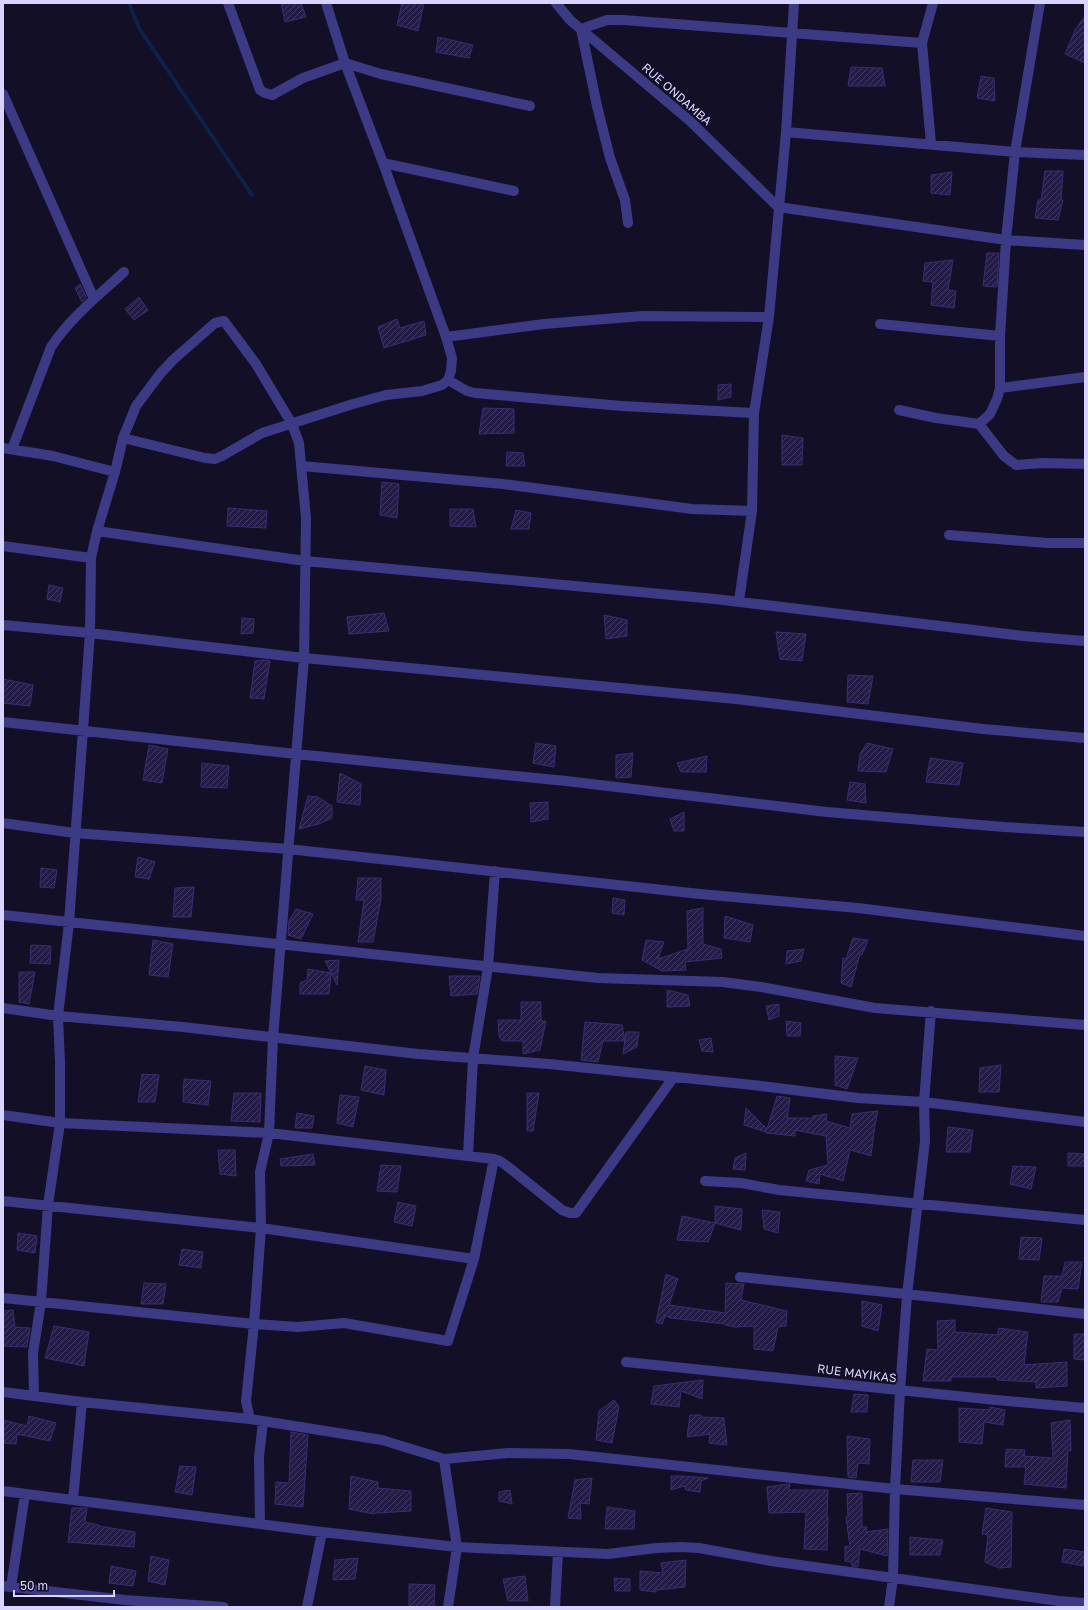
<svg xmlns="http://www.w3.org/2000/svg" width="1088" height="1610" font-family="'Golos Text',sans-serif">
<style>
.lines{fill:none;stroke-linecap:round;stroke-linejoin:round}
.stream{stroke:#0c2248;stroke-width:4}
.building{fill:url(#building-hatch);stroke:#3b2d73}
.minor{stroke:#3d3a85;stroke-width:10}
.labels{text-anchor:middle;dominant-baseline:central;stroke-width:4;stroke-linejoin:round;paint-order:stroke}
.street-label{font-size:12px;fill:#d9d4ff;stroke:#130f26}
</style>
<defs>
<pattern id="building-hatch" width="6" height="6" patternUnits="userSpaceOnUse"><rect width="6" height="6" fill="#241b47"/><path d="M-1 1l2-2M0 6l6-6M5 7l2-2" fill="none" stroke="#433b63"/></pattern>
</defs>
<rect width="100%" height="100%" fill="#130f26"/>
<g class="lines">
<!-- stream -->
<path class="stream" d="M129 3 139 28 252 195"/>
</g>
<!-- building -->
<path class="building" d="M281 3H301L306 17 285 22Z
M402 3H424L418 31 397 25Z
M1085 16V63L1065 54 1075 30Z
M438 37 473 45 469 58 436 52Z
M851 67 882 68 885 86H848Z
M981 76 994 78 995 101 977 98Z
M1045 171H1063L1061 200H1063L1058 220 1035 218 1038 200H1041Z
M952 172 950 195 931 193V175Z
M987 253H999L997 287 983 286Z
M953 260 948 290 956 291 954 308 931 305 933 282 923 281 925 263Z
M80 284 86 297 82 302 75 288Z
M139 297 148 310 134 320 125 309Z
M397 319 400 328 424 321 426 335 384 348 378 327Z
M731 384V397L718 400V385Z
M483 408 514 409V433L479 434Z
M782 435 803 438 802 465H782Z
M507 452 523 453 525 466H506Z
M382 482 399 484 397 518 380 515Z
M228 508 267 511 266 528 227 526Z
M450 509H473L476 527 450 526Z
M516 510 531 513 529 529H511Z
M49 585 63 588 60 602 47 599Z
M384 613 389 631 349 634 347 617Z
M604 615 627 620V636L606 639Z
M242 618 254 619 253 633 241 634Z
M776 632 806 634 802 661 780 659Z
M264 660 270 661 264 699 250 698 255 661Z
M848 675 873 676 868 704 847 702Z
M3 679 33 685 30 706 3 703Z
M536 743 556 746 554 767 533 763Z
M867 743 893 749 886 772 858 771 860 754Z
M149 745 168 749 162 783 143 780Z
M633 753 631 777 616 778V755Z
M707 756 706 772H681L677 763Z
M930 758 963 763 959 785 926 782Z
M202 763 229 766 227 788 201 787Z
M340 773 361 784 360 805 337 802Z
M850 782 865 784 866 803 847 800Z
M308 796 318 797 332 806V818L319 824 299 829Z
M548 802V819L531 822 530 803Z
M684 812V831H674L670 819Z
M138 857 155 862 149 879 135 877Z
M41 868 57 870 54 888 40 887Z
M358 878H381V899L373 942H358L364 900H356Z
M194 887 191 917H173L175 888Z
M613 898 625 900 624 915 612 913Z
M703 908V944L721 949 722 958 685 962 686 970 662 971 642 960 646 940 664 942 658 959 688 949 687 911Z
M296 909 313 914 301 939 288 935 289 921Z
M725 916 753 925 750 942 724 938Z
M853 938 868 940 862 955 860 954 851 987 841 983 843 958 846 959Z
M153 940 173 944 168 977 149 975Z
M31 945 51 946 50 964 30 963Z
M804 949 801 961 786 964 787 951Z
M339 960 337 985 325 961Z
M308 969 331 973 329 994H300V983L307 980Z
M19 972H35L29 1004 19 1002Z
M449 976H480L477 994 451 996Z
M667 990 688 995 690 1006 667 1007Z
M521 1002H541V1021H546L540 1050 523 1054V1041H502L499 1036 498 1020H521Z
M779 1004V1016L769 1020 766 1006Z
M786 1021 801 1023 800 1036H787Z
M585 1022 622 1025 625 1041H603L598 1062 581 1060Z
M626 1032H639L637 1047 623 1054Z
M711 1038 713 1052 702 1051 699 1040Z
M835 1056 858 1058 847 1089 835 1085Z
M1001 1065 999 1092H979L980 1068Z
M365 1066 386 1070 384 1095 361 1090Z
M142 1074 159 1075 155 1102H138Z
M184 1079 211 1081 208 1105 183 1102Z
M234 1093H261L260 1122 231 1121Z
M527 1093H539L533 1131H527Z
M340 1095 359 1097 353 1127 337 1123Z
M777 1096 790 1098 787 1118H813V1116L827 1114 826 1121 850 1128 852 1114 878 1111 875 1125 871 1156 850 1150 843 1181 820 1174 819 1184 806 1181 809 1170 828 1165 826 1136 795 1130V1136L766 1133V1132L744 1125 746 1108 767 1129Z
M297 1113 314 1116 312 1128H295Z
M948 1127 973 1130 970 1152H946Z
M218 1150H235L236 1176 220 1174Z
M746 1153 745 1170 733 1169 735 1158Z
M1068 1153 1085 1154V1166H1068Z
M313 1154 315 1165 281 1166 280 1159Z
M381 1165 401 1166 397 1192 377 1191Z
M1013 1166 1036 1167 1031 1189 1010 1184Z
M398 1202 416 1206 412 1226 394 1222Z
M715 1206 742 1209 741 1230 715 1223Z
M762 1210 780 1212 778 1233 764 1229Z
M682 1216 715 1223 708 1242 677 1240Z
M18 1233 37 1236 35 1253 17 1250Z
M1021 1237 1042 1238 1039 1260 1019 1259Z
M182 1249 203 1252 201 1268 179 1265Z
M1065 1262H1082L1078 1289 1062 1288 1058 1302H1041L1044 1276H1062Z
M666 1274 678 1279 669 1305 725 1313 726 1283 744 1284 741 1300 787 1311 786 1326 778 1327 773 1351 754 1349V1326L735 1327 725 1325V1324L671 1318 665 1316 662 1324 656 1322Z
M144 1283 166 1284 163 1304H141Z
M862 1301 882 1305 878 1331 862 1326Z
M13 1310 15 1327 30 1328 27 1347 3 1346V1311Z
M955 1320V1332L997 1335 999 1328 1028 1332 1024 1365 1067 1362V1386L1036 1388V1382L997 1380V1377H951V1381H923L927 1349 938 1350 937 1321Z
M54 1326 89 1332 84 1366 45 1358Z
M1074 1334H1085V1360L1074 1359Z
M703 1380 702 1399 681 1391 679 1407 651 1404 654 1386Z
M854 1394 868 1395 867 1412H851Z
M614 1400 619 1407 612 1443 596 1440 599 1411Z
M990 1407 1005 1410 1003 1425 984 1422 982 1444 959 1442V1408L990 1410Z
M690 1415H701V1417L724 1418 727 1445 709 1443 710 1434 687 1437Z
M29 1416 56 1423 50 1441 17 1434 16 1444 3 1443V1420L27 1426Z
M1070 1420 1071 1451 1068 1450 1066 1488 1024 1484 1026 1467H1005L1006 1449 1025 1450 1024 1456 1053 1458 1051 1423Z
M291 1432 308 1435 303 1507 275 1504 276 1482 289 1483Z
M847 1436 870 1439 869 1464 858 1463 856 1478 848 1477Z
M913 1460H943L940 1482H911Z
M180 1466 196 1467 192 1495 175 1492Z
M351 1476 378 1482V1488L411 1491V1511L375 1513 374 1514 349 1509Z
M671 1476H681L708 1478 701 1481 700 1492 686 1490 684 1486 671 1490Z
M592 1478 589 1504 580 1503 581 1519 568 1518 575 1480Z
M788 1484H790L789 1490H828L827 1517H828L827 1550 804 1549 806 1512 769 1513 767 1487Z
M510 1490 512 1504 499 1501V1492Z
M862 1493V1527H867L866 1532 888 1529 887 1556 860 1549 858 1567 852 1566 851 1562 845 1561V1546L850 1547 846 1517H848L847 1494Z
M607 1507 635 1511 634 1529H605Z
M72 1508H87L85 1522 99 1525V1526L135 1532 134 1547 68 1542Z
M986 1508 1012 1512 1011 1567 999 1568 985 1562 988 1535 982 1534Z
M910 1537 943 1540 940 1555H910Z
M1064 1549 1085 1552 1083 1566 1062 1562Z
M151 1556 169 1560 165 1585 148 1581Z
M358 1558 355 1579 333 1580 335 1560Z
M686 1560 685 1587 656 1590V1592L640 1590V1571L663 1573 661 1563Z
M111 1566 136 1571 133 1586 109 1583Z
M525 1576 528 1601H508L503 1579Z
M614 1578 630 1579V1591H615Z
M409 1584 435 1585 434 1607H409Z"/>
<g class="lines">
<!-- minor -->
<path class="minor" d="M228 3 260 90 265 93 272 95 303 78 345 63 381 74 530 106
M556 3 570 20 690 121 778 207 1006 240 1085 245
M1040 3 1015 152 1006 240 1000 336V388L997 399 990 414 979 424 1004 456 1016 465 1043 463 1085 464
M3 94 94 299
M786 132 1015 152 1085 155
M931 144 922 43 933 3
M383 163 514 191
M628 223 625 200 610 158 597 106 581 29 607 20H623L922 43
M880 324 1000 336
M446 337 544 324 642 316 769 317
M448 380 467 391 475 393 622 406 754 413
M1000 388 1085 377
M899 410 936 418 979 424
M123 438 205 458 215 459 222 456 262 433 353 404 386 395 422 391 442 385 448 380 451 371 452 358 446 337 383 163 345 63 326 3
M3 448 53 456 115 472
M12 449 51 347C70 318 99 295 124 272
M302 466 503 484 692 509 752 511
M97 531 305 561 715 599 1023 636 1085 641
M949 535 1047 543H1085
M3 546 91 558
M739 601 752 511 754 413 769 317 786 132 794 3
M3 625 90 633 304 658 736 699 983 729 1085 738
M3 722 296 754 566 781 827 812 1004 827 1085 832
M3 823 74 833 288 849 700 894 858 908 1085 936
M3 915 598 978 723 982 761 987 875 1008 1085 1025
M3 1008 58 1016 183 1027 418 1054 549 1064 753 1085 858 1098 924 1102 1085 1122
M3 1115 60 1123 269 1133 494 1159 500 1161 507 1166 562 1210 570 1213H576L673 1078
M468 1156 473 1058 488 967 495 871
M705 1181 741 1183 779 1190 1085 1220
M3 1201 261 1228 474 1259
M740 1277 934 1297 1085 1314
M3 1298 254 1324 298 1327 344 1323 448 1341 474 1259 494 1159
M626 1362 996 1400 1085 1408
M3 1392 82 1402 250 1419 382 1440 444 1459 508 1453 569 1454 895 1489 1085 1505
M34 1395 33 1353 41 1302 48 1205 60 1123V1062L58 1016 69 923 90 633 91 558 97 531 115 472 123 438 136 406 160 374 173 360 215 323 224 321 256 364 292 424 299 443 306 518 304 658 273 1038 269 1133 260 1172 261 1228 254 1324 246 1401 250 1419
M444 1459 457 1547 448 1607
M3 1491 322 1532 457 1547 608 1554 656 1548 681 1547 699 1548 771 1561 1059 1601 1085 1603
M73 1500 82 1402
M260 1524 259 1457 263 1422
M3 1586 125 1600 224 1607
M11 1587 25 1494
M307 1607 322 1532
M555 1607 558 1552
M889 1607 893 1578 895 1489 900 1391 907 1295 925 1141 924 1102 931 1011"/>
</g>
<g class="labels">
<!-- street labels -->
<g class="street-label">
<text transform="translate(677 94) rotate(41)">RUE ONDAMBA</text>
<text transform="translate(857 1373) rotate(7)">RUE MAYIKAS</text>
</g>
</g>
<!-- border -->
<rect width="1088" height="1610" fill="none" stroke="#d9d4ff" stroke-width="8"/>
<!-- scale -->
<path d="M14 1590v6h100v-6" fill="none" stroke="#d9d4ff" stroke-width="2"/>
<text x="20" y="1590" font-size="12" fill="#d9d4ff" stroke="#130f26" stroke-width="3" paint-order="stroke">50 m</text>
</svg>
